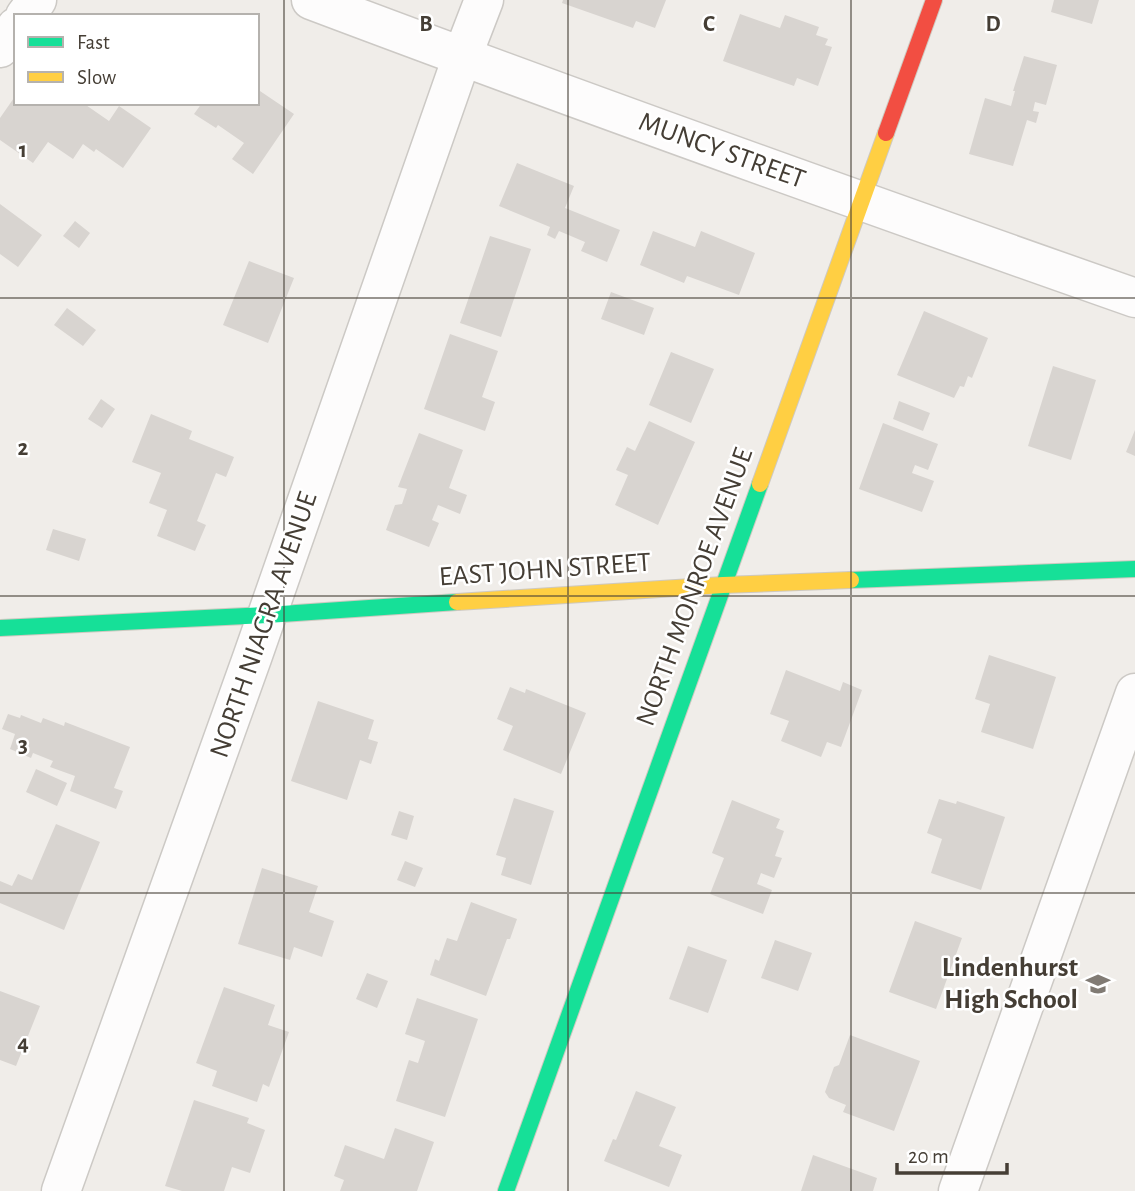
<svg xmlns="http://www.w3.org/2000/svg" width="1135" height="1191" font-family="'Alegreya Sans',sans-serif">
<style>
.building{fill:#d8d4d0}
.lines{fill:none;stroke-linecap:round;stroke-linejoin:round}
.street-casing{stroke:#ccc9c5;stroke-width:41}
.fast-casing{stroke:#cec9c0;stroke-width:18}
.slow-casing{stroke:#cec9c0;stroke-width:18}
.jam-casing{stroke:#cec9c0;stroke-width:18}
.street{stroke:#fdfcfc;stroke-width:38}
.fast{stroke:#16e098;stroke-width:16}
.slow{stroke:#ffcf43;stroke-width:16}
.jam{stroke:#f24e42;stroke-width:16}
.grid{fill:none;stroke:#453e35;stroke-width:2;stroke-opacity:0.55}
.labels{text-anchor:middle;dominant-baseline:central;stroke-width:5;stroke-linejoin:round;paint-order:stroke}
.street-label{font-size:28px;fill:#453e35;stroke:#fff}
.poi-label{font-size:28px;font-weight:bold;fill:#453e35;stroke:#fff;text-anchor:end}
.grid-label{font-size:23px;text-anchor:middle;font-weight:bold;fill:#453e35;stroke:#fff;stroke-width:5;stroke-linejoin:round;paint-order:stroke}
</style>
<rect width="100%" height="100%" fill="#f0ede9"/>
<!-- building -->
<path class="building" d="M563 0H666L655 28 636 21 633 28 562 3Z
M1054 0H1099L1092 24 1051 12Z
M740 14 780 28 785 15 819 27 816 35 828 39 825 45 832 47 818 86 797 78 794 86 723 61Z
M1024 56 1057 65 1046 105 1035 102 1033 111 1039 112 1036 123 1027 120 1013 166 969 154 985 98 1011 106 1015 91H1013Z
M257 89 294 114 253 174 232 159 244 143 218 125 216 128 194 114 202 103H257Z
M16 95V103H83L109 121 119 106 151 128 123 168 96 149 94 152 83 144 73 159 48 142 33 163 0 140V118Z
M517 163 574 186 565 208 620 230 607 262 581 251 585 242 559 231 555 239 547 235 550 227 499 206Z
M0 204 42 235 18 267 0 254Z
M75 221 90 233 79 248 63 236Z
M653 231 695 247 701 231 755 253 739 295 687 276 684 283 640 265Z
M490 236 531 249 501 337 460 323Z
M249 261 294 278 268 343 223 325Z
M611 292 654 308 644 335 601 319Z
M67 308 96 330 83 346 54 325Z
M924 311 988 338 972 378 968 376 964 387 960 386 954 398 897 375Z
M450 334 498 351 482 397 495 402 485 431 424 409Z
M671 352 714 369 691 423 649 405Z
M1053 366 1096 380 1071 460 1028 446Z
M101 399 115 409 102 428 88 419Z
M899 401 930 413 923 431 893 419Z
M151 414 192 431 189 439 234 457 226 477 216 473 197 521 206 525 195 551 157 536 167 510 149 503 161 473 132 462Z
M649 421 695 442 658 525 615 505 628 475 616 470 627 447 635 451Z
M883 423 938 444 928 470 915 465 912 473 934 481 922 512 859 489Z
M1135 430V456L1126 452Z
M419 433 463 450 449 488 467 495 460 514 438 505 432 520 439 523 429 547 386 530 395 505 402 504 407 489 398 487Z
M53 529 86 539 79 561 46 550Z
M989 655 1056 677 1033 749 981 732 990 704 975 699Z
M786 670 840 691 843 682 862 690 841 747 827 742 821 757 781 741 789 721 770 714Z
M510 687 525 693 526 689 586 713 561 774 503 750 513 726 497 719Z
M318 701 374 720 368 739 378 742 371 764 360 760 347 800 291 781Z
M8 714 20 718 21 715 41 723 43 718 64 726 65 722 130 747 114 788 123 791 116 809 70 791 75 776 50 767 53 761 33 753 31 758 10 749 15 734 2 729Z
M36 769 67 783 57 806 26 792Z
M514 798 554 811 531 885 501 875 506 858 496 855Z
M939 799 956 804 957 801 1005 817 981 890 931 873 942 839 927 833Z
M732 800 780 819 776 828 784 831 775 856 782 858 774 878 761 873 757 884 772 890 763 914 710 894 724 858 712 853Z
M399 811 414 816 407 840 391 835Z
M56 824 100 842 64 930 0 903V881L12 886 18 874 32 880Z
M405 861 423 868 415 887 397 880Z
M262 868 318 886 309 912 334 921 322 957 294 947 290 960 238 944Z
M471 902 517 919 510 939H507L486 996 430 975 435 959 439 961 447 938 457 941Z
M915 921 962 938 936 1009 889 992Z
M775 940 812 953 798 991 761 978Z
M688 946 727 960 708 1013 669 999Z
M367 973 388 981 377 1008 356 999Z
M224 987 275 1005 268 1025 289 1032 269 1087 263 1084 257 1102 212 1086 217 1071 196 1063Z
M0 991 40 1006 16 1066 0 1060Z
M417 998 478 1019 445 1117 396 1101 409 1060 418 1063 425 1041 405 1034Z
M850 1035 920 1061 894 1131 843 1112 846 1105 829 1098 825 1092 834 1067 839 1065Z
M636 1091 676 1107 659 1146 682 1155 669 1187 604 1161 613 1139 616 1140Z
M194 1100 249 1118 247 1123 265 1130 250 1173 232 1167 224 1191H182L165 1186Z
M395 1128 434 1142 417 1191H340L344 1180 334 1176 345 1145 384 1159Z
M813 1155 877 1178 873 1191H801Z"/>
<g class="lines">
<!-- street casing -->
<g class="street-casing">
<path id="street" d="M311 0C584 103 859 201 1135 298
M25 16 37 0
M0 48 16 27
M61 1191 252 658 462 57 484 0
M958 1191 1135 693"/>
</g>
<!-- fast casing -->
<g class="fast-casing">
<path id="fast" d="M851 580 1135 569
M0 628 267 615 457 602
M506 1191 760 484"/>
</g>
<!-- slow casing -->
<g class="slow-casing">
<path id="slow" d="M760 484 886 133
M457 602 723 585 851 580"/>
</g>
<!-- jam casing -->
<g class="jam-casing">
<path id="jam" d="M886 133 934 0"/>
</g>
<!-- street -->
<use href="#street" class="street"/>
<!-- fast -->
<use href="#fast" class="fast"/>
<!-- slow -->
<use href="#slow" class="slow"/>
<!-- jam -->
<use href="#jam" class="jam"/>
</g>
<!-- grid -->
<path class="grid" d="M284 0V1191M568 0V1191M851 0V1191M0 298H1135M0 596H1135M0 893H1135"/>
<!-- icons -->
<defs>
<g id="school-bare" transform="scale(1.89)"><path d="M0-5L7-2L0 1L-7-2ZM-4 1L0 2.5L4 1V4Q0 6-4 4Z" fill="#817b74" stroke="#fff" stroke-width="2.5" paint-order="stroke"/></g>
</defs>
<g fill-rule="evenodd">
<use href="#school-bare" x="1098" y="984"/>
</g>
<g class="labels">
<!-- street labels -->
<g class="street-label">
<text transform="translate(722 151) rotate(20)">MUNCY STREET</text>
<text transform="translate(545 570) rotate(-4)">EAST JOHN STREET</text>
<text transform="translate(695 587) rotate(-70)">NORTH MONROE AVENUE</text>
<text transform="translate(264 625) rotate(-71)">NORTH NIAGRA AVENUE</text>
</g>
<!-- poi labels -->
<g class="poi-label">
<text x="1078" y="968">Lindenhurst<tspan x="1078" dy="32">High School</tspan></text>
</g>
</g>
<g class="grid-label">
<text x="426" y="31">B</text>
<text x="709" y="31">C</text>
<text x="993" y="31">D</text>
<text x="23" y="157">1</text>
<text x="23" y="455">2</text>
<text x="23" y="752">3</text>
<text x="23" y="1050">4</text>
</g>
<!-- legend -->
<rect x="14" y="14" width="245" height="91" fill="#ffffff" stroke="#b5b2ae" stroke-width="2"/>
<rect x="28" y="37" width="35" height="10" fill="#16e098" stroke="#b5b2ae" stroke-width="2"/>
<text x="77" y="49" font-size="21" fill="#453e35">Fast</text>
<rect x="28" y="72" width="35" height="10" fill="#ffcf43" stroke="#b5b2ae" stroke-width="2"/>
<text x="77" y="84" font-size="21" fill="#453e35">Slow</text>
<!-- scale -->
<path d="M897 1163v10h110v-10" fill="none" stroke="#453e35" stroke-width="3.5"/>
<text x="908" y="1163" font-size="21" fill="#453e35" stroke="#ffffff" stroke-width="5" paint-order="stroke">20 m</text>
</svg>
